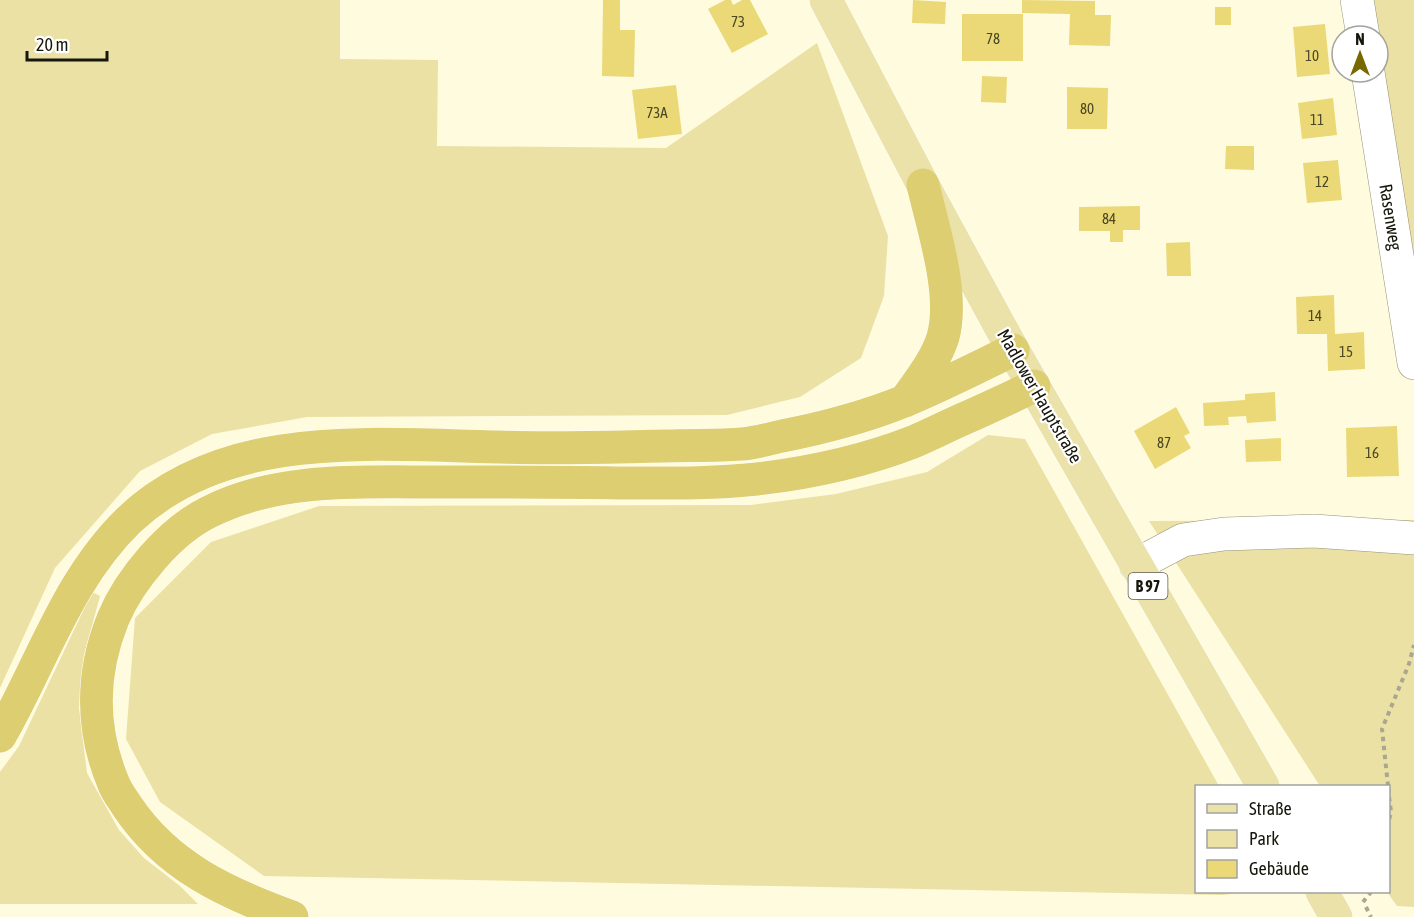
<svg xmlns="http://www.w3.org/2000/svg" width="1414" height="917" font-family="'Asap Condensed',sans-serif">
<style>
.green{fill:#ebe1a4}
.building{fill:#ead976}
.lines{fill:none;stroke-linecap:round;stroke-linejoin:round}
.minor-casing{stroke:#969279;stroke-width:34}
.major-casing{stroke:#fff;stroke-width:34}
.highway-casing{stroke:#fff;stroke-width:34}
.path{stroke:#a9a791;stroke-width:4;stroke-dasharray:4.5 4.5;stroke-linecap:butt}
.minor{stroke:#fff;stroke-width:33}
.major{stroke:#ebe2aa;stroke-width:33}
.highway{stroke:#dece72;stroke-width:33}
.labels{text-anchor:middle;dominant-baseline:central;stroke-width:4.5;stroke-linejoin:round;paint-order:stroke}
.number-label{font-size:15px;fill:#4c4726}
.shield{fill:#fff;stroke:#5d5c55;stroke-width:1.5}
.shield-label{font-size:16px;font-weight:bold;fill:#17160c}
.street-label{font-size:18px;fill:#17160c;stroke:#fff}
</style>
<rect width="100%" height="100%" fill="#fffbdf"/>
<!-- green -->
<path class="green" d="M0 0H340V59L438 60 437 146 666 148 817 43 888 236 884 296 861 358 800 397 727 415 307 417 212 434 140 471 55 568 0 688Z
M1367 0H1414V277L1378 72V36Z
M988 435 1025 439 1219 786H1196V892H1245L1223 895 264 876 160 802 126 739 135 618 211 542 319 506 751 505 836 494 927 472Z
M1414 520V907L1397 906 1387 892 1388 786H1320L1149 521Z
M92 592 100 596 84 655 79 708 87 773 119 830 144 858 180 886 198 904H0V772L19 746Z"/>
<!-- building -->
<path class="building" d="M603 0H620V30H635L634 77 602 76Z
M725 0H731L733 5 742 0H750L768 34 732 53 708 9Z
M913 0 946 2 945 24 912 23Z
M1022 0 1095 1V15H1111L1110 46 1069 45 1070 14 1022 13Z
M1215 7H1231V25H1215Z
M962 14H1023V61H962Z
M1325 24 1330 74 1297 77 1293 27Z
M982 76 1007 77 1006 103 981 102Z
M676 85 682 134 638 139 632 90Z
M1067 87 1108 88 1107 129H1067Z
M1333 98 1337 135 1302 139 1298 103Z
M1226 146H1254V170L1225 169Z
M1338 160 1342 200 1307 203 1303 163Z
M1140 206V230H1123V242H1110V231H1079V207Z
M1190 242 1191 276H1167L1166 243Z
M1334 295 1335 334 1364 332 1365 369 1328 371 1327 334H1297L1296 297Z
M1275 392 1276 421 1247 423 1246 416 1228 417 1229 425 1204 426 1203 403 1245 400V394Z
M1176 407 1190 433 1184 436 1191 448 1155 469 1134 431Z
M1397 426 1399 476 1347 477 1346 428Z
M1281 438V461L1246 462 1245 440Z"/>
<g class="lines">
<!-- minor casing -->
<g class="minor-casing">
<path id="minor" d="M1357 0 1363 36
M1368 72 1414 363
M1136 565 1183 540 1224 534 1314 531 1414 538"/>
</g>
<!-- major casing -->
<g class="major-casing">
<path id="major" d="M826 0 923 185 1013 350 1263 786
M1322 892 1336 917"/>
</g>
<!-- highway casing -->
<g class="highway-casing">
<path id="highway" d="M905 401C919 381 936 360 943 337 955 294 933 228 923 185
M0 736C42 663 67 580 129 520 227 427 376 445 500 447 555 449 610 447 665 446 690 445 716 446 742 444 755 443 769 439 782 436 823 428 868 416 907 400 943 385 978 367 1013 350
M292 917C226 893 167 866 127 806 122 798 116 791 113 782 91 729 91 673 113 619 129 580 170 531 209 512 277 477 361 482 435 482 496 482 557 482 617 483 664 483 711 484 757 479 809 473 864 461 913 442 932 434 951 424 970 416 992 406 1013 397 1034 386"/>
</g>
<!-- path -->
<path class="path" d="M1388 786 1382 729 1409 664 1414 645
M1388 788 1391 812 1388 824
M1363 902 1371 892
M1366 907 1371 917"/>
<!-- minor -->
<use href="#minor" class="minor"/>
<!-- major -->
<use href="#major" class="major"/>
<!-- highway -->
<use href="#highway" class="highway"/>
</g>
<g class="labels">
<!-- number labels -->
<g class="number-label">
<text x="738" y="21">73</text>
<text x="993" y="38">78</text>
<text x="1312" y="55">10</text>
<text x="1087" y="108">80</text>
<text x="657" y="112">73A</text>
<text x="1317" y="119">11</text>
<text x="1322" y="181">12</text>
<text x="1109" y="218">84</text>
<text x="1315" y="315">14</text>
<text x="1346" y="351">15</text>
<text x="1164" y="442">87</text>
<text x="1372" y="452">16</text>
</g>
<!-- shield labels -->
<rect class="shield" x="1128.5" y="573" width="39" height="26" rx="4.5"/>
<g class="shield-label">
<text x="1148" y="586">B 97</text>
</g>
<!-- street labels -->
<g class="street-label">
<text transform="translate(1391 217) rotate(81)">Rasenweg</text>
<text transform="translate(1040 396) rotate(60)">Madlower Hauptstraße</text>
</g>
</g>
<!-- legend -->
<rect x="1195" y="785" width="195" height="108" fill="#ffffff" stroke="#a2a29e" stroke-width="1.5"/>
<rect x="1207" y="804" width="30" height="9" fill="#ebe2aa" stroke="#a2a29e" stroke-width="1.5"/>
<text x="1249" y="815" font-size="18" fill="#17160c">Straße</text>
<rect x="1207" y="830" width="30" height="18" fill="#ebe1a4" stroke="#a2a29e" stroke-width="1.5"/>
<text x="1249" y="845" font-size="18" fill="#17160c">Park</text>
<rect x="1207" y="860" width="30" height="18" fill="#ead976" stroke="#a2a29e" stroke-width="1.5"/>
<text x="1249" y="875" font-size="18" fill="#17160c">Gebäude</text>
<!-- north arrow -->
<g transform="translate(1360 54)"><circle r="28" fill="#ffffff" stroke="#a2a29e" stroke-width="1.5"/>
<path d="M0-4.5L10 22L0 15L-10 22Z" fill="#776900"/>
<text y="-9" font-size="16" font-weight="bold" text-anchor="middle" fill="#17160c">N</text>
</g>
<!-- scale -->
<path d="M27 51v9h80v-9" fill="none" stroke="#17160c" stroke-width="3"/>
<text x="36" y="51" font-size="18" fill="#17160c" stroke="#ffffff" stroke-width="4.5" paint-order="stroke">20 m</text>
</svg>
